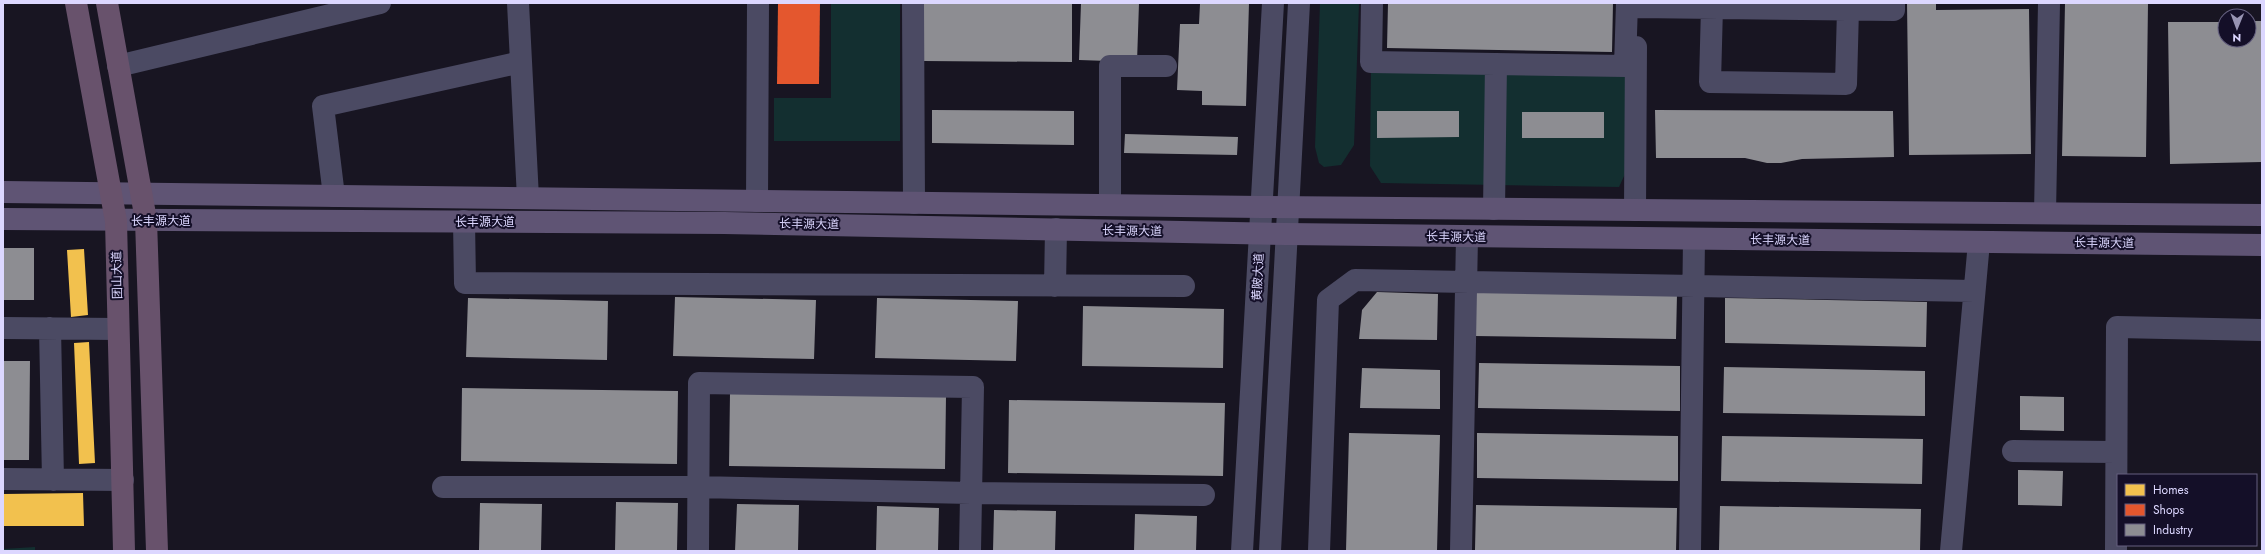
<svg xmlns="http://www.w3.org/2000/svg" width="2265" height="554" font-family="Jost,'Noto Sans SC',sans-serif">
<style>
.green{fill:#132f30}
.homes{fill:#f2c14e}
.shops{fill:#e4572e}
.industry{fill:#8d8d92}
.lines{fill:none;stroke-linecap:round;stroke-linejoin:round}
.minor{stroke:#4b4a63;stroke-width:22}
.major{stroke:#5f5474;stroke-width:22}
.highway{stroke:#68526c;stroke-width:22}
.labels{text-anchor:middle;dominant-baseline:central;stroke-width:4;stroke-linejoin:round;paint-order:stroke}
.street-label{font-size:12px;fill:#dcd7ff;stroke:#140f28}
</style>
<rect width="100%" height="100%" fill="#181522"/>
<!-- green -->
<path class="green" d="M831 3H900V141H774V98H831Z
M1320 3H1359L1354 145 1341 165 1324 167 1319 163 1315 147Z
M1371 62 1625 66V174L1619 187 1381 183 1370 166Z
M35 547V551H3V549Z"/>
<!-- homes -->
<path class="homes" d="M84 249 88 315 71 317 67 250Z
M89 342 95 463 79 464 74 343Z
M83 493 84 526H3V494Z"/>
<!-- shops -->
<path class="shops" d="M778 3H820L819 84H777Z"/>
<!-- industry -->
<path class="industry" d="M924 3H1072V62L924 61Z
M1081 3H1139L1137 62 1079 60Z
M1249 3 1246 106 1202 105V91L1177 90 1180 24H1199L1200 4Z
M1388 3H1613L1612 52 1387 48Z
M1907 3H1936V10L2029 9 2031 154 1909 155Z
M2065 3H2148L2146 157 2062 156Z
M2249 21H2262V162L2170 164 2168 22H2225V40H2249Z
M932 110 1074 111V145L932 143Z
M1655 110 1893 111 1894 157 1802 159 1781 163H1767L1745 158H1656Z
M1377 111H1459V137L1377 138Z
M1522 112H1604V138H1522Z
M1125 134 1238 137 1237 155 1124 153Z
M3 248H34V300H3Z
M1476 291 1677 294 1676 339 1475 336Z
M1377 292 1438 294 1437 340 1359 339 1362 310Z
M675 297 816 300 814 359 673 356Z
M468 298 608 301 607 360 466 357Z
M877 298 1018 301 1016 361 875 358Z
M1725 298 1927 302 1926 347 1725 343Z
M1083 306 1224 309 1223 368 1082 366Z
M3 361H30L29 460H3Z
M1479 363 1680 366V411L1478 408Z
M1724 367 1925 371V416L1723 413Z
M1362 368 1440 370V409L1360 408Z
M462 388 678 391 677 464 461 461Z
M730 393 946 396 945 469 729 466Z
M2020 396 2064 397V431L2020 430Z
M1009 400 1225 403 1223 476 1008 473Z
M1349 433 1440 435 1437 551H1346Z
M1477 433 1678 436V481L1477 478Z
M1722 436 1923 439 1922 484 1721 481Z
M2018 470 2063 471 2062 506 2018 505Z
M616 502 678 503 677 551H615Z
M480 503 542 504 541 551H479Z
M737 504 799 505 798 551H735Z
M1476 505 1677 508 1676 551 1475 550Z
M877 506 939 508 938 551H876Z
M1720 506 1921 509 1920 551H1719Z
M994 510 1056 511 1055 551H993Z
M1135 514 1197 516 1196 551H1134Z"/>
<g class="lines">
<!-- minor -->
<path class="minor" d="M518 3 528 198
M913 3 914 203
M1372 3 1371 62 1625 66 1627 3
M1637 7 1894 10V3
M1712 7 1710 82 1846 84 1848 9
M118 66 380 3
M334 196 323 106 521 62
M757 201 758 3
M1110 205V66H1166
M1494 209 1496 64
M1635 210 1636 47
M2045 213 2049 3
M464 221 465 283 1184 286
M1055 286 1056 229
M3 328 118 329
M50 328 53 480
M2013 451 2116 452
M3 479 123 480
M443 487H698L971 493 1204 495
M698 551 699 383 973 387 970 551
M1242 551 1273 3
M1270 551 1299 3
M1319 551 1328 300 1355 280 1974 291
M1461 551 1467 237
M1690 551 1694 239
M1951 551 1979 242
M2116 551 2117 327 2262 330"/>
<!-- major -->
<path class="major" d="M3 192 1262 207 2262 215
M3 219 724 223 1287 234 2262 245"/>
<!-- highway -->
<path class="highway" d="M76 3 116 221 124 551
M107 3 146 220 157 551"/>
</g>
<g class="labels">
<!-- street labels -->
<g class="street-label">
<text x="161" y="221">长丰源大道</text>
<text x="485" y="222">长丰源大道</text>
<text transform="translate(809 224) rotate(1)">长丰源大道</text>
<text transform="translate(1132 231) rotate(1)">长丰源大道</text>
<text transform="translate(1456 237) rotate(1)">长丰源大道</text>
<text transform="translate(1780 240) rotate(1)">长丰源大道</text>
<text transform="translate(2104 243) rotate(1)">长丰源大道</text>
<text transform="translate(117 275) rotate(-91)">团山大道</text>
<text transform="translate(1258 277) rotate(-87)">黄陂大道</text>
</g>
</g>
<!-- border -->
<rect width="2265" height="554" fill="none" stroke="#dcd7ff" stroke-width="8"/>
<!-- legend -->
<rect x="2117" y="474" width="140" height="72" fill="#140f28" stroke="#645f7e"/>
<rect x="2125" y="484" width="20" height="12" fill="#f2c14e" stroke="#645f7e"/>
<text x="2153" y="494" font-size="12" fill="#dcd7ff">Homes</text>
<rect x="2125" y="504" width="20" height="12" fill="#e4572e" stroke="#645f7e"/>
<text x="2153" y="514" font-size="12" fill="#dcd7ff">Shops</text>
<rect x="2125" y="524" width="20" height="12" fill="#8d8d92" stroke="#645f7e"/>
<text x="2153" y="534" font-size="12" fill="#dcd7ff">Industry</text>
<!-- north arrow -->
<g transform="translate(2237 28) rotate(181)"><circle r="19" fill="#140f28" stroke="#645f7e"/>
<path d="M0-3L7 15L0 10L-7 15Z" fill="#9793b2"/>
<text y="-6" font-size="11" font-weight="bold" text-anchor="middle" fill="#dcd7ff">N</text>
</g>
</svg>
